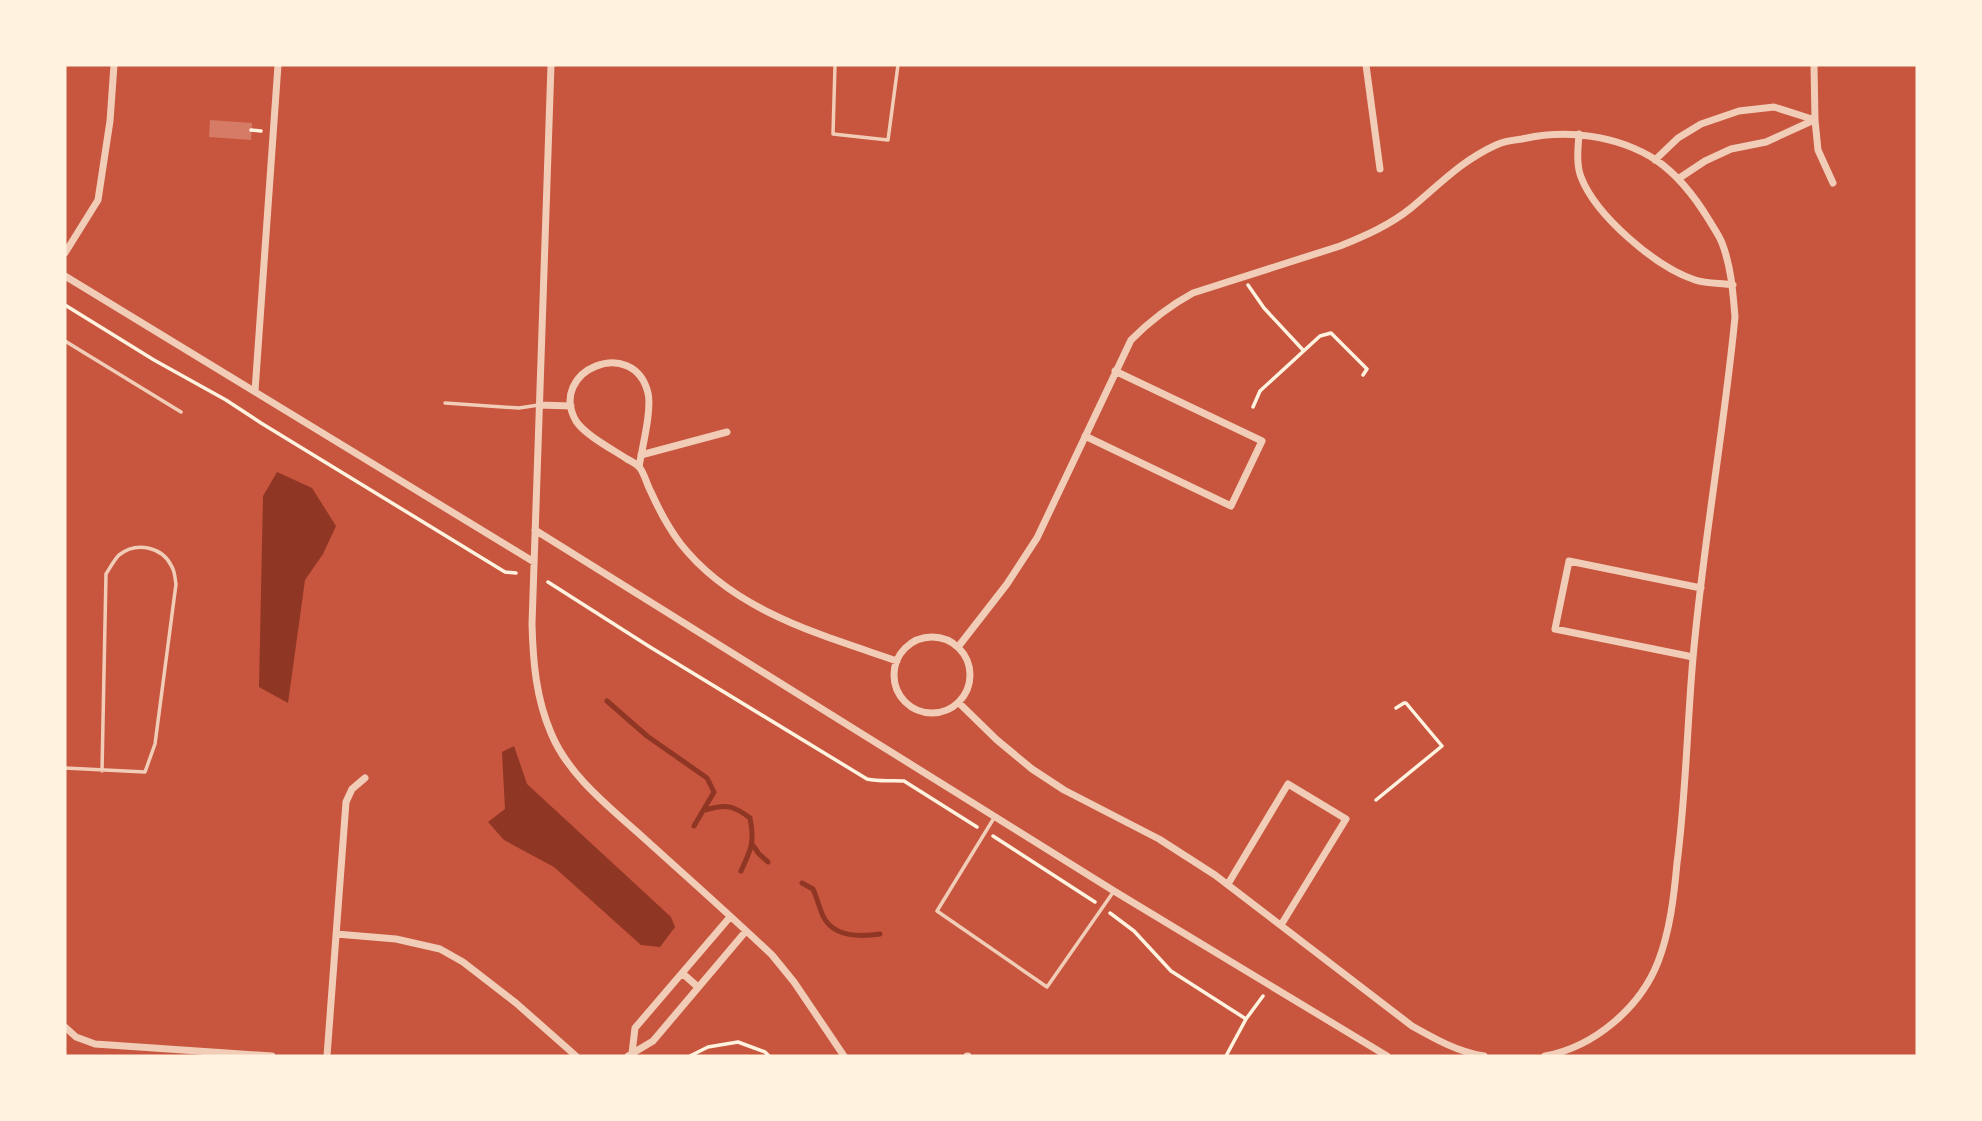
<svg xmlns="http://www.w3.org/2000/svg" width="1982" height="1121" font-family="Manrope,sans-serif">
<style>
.water{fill:#8f3625}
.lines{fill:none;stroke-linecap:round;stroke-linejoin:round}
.stream{stroke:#8f3625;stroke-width:5}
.building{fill:#d67c66}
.path{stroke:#fff3e0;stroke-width:3.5}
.service{stroke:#f1ccb7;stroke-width:3.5}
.minor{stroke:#f1ccb7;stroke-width:7}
</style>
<rect width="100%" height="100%" fill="#c8553d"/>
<!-- water -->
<path class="water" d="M277 472 312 488 336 526 323 554 305 580 288 703 259 687 263 496Z
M514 746 527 784 671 917 675 927 660 947 641 945 554 867 504 840 488 822 505 809 502 752Z"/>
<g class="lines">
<!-- stream -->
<path class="stream" d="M607 701 647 736 707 778 714 792 694 826
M705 810C726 804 733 805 750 818 755 842 751 850 741 871
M752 844 759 854 768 862
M802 883 813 889C817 898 819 907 823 916 833 937 860 937 880 934"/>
</g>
<!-- building -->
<path class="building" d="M210 120 252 123 251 140 209 137Z"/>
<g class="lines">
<!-- path -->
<path class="path" d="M251 130 261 131
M1248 285 1264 308 1303 350
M65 305 154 360 226 400 261 423 505 572 516 573
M1253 407 1260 391 1320 336 1331 333 1367 369 1363 375
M548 582 650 647 867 779C880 782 891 780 904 781L977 827
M1376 800 1442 746 1406 703H1404L1396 708
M993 836 1095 902
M1110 913 1134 931 1171 971 1246 1019
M690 1056 708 1047 738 1042 765 1052 769 1056
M1226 1056 1246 1019 1263 996"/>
<!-- service -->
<path class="service" d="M835 65 833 134 888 140 898 65
M65 341 181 412
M445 403 519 408 539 405
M65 768 145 772 155 744 176 584C175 579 175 572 172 567 163 547 137 541 119 555 114 560 110 568 106 574L102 771
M994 818 937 911 1047 987 1114 891"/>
<!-- minor -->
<path class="minor" d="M551 65 532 624C533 662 536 698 551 733 569 777 612 809 646 840 688 878 731 916 772 955L794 982 844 1056
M1366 65 1380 169
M1814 65 1815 120 1818 150 1833 183
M1579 134C1578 148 1576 164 1581 177 1596 216 1656 267 1695 280 1707 284 1721 283 1733 285
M1655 160 1678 138 1701 124 1739 111 1774 107 1815 120
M1678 179 1705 161 1731 149 1766 142 1814 120
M65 253 98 200 110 121 114 65
M65 276 534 562
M255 391 278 65
M539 405 571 406
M1085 436 1231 506 1262 441 1115 371
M641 455 727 432
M639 467C642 448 652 410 648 393 634 335 547 370 576 421 585 435 612 449 627 459 631 461 637 464 640 468 645 475 647 485 651 492 659 510 668 527 680 543 733 611 819 634 897 661
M535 530 1114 891 1387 1056
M894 675a38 38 0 1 1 76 0a38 38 0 1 1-76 0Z
M958 647 1007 584 1037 538 1131 340C1150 321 1169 306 1193 293L1340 246C1365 236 1390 225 1411 208 1440 184 1461 161 1496 145 1504 141 1514 140 1522 139 1567 129 1617 135 1656 160 1678 175 1695 197 1709 220 1713 227 1719 235 1722 243 1731 266 1733 292 1735 317 1724 431 1703 544 1693 658 1687 726 1686 795 1677 863 1674 896 1670 931 1658 962 1640 1008 1594 1047 1545 1056
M1693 657 1555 629 1569 561 1701 588
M959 703 997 740 1032 769 1064 790 1159 839 1215 875 1412 1026C1435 1039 1458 1052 1484 1056
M1228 884 1288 784 1346 819 1281 925
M336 934 396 939 440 949 463 962 516 1003 576 1056
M682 973 698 987
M65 1027 76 1037 95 1044 272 1056
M632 1053 635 1028 730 917
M327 1056 346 802 352 789 365 778
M628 1056 653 1041 746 931
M967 1056H968"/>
</g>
<!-- border -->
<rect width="1982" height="1121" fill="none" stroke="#fff3e0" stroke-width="133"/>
</svg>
